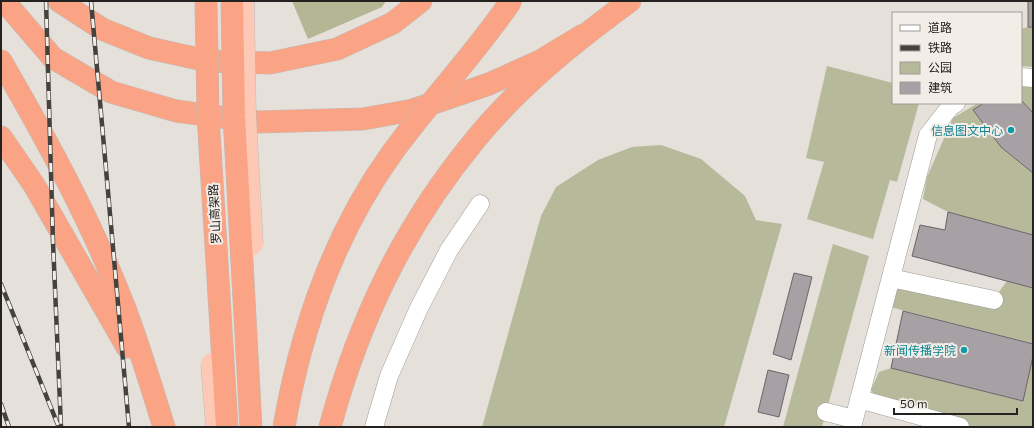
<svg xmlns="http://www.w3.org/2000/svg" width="1034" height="428" font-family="Commissioner,'Noto Sans SC',sans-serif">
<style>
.green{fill:#b7b99b}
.forest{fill:#b4b694}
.building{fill:#a7a0a5;stroke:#6a6569}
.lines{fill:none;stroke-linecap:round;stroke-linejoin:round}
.minor-casing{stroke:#9f9a95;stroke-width:19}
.highway-casing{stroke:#bdbdbc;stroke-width:23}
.minor{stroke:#fff;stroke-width:18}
.highway{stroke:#fba485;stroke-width:22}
.rail-casing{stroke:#44423f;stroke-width:4.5}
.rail{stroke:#f3ede7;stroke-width:3;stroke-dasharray:9;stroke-linecap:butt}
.major-bridge-casing{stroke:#bdbdbc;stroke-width:23;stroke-linecap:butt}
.highway-bridge-casing{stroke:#bdbdbc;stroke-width:23;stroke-linecap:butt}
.major-bridge{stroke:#fdc8b6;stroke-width:22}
.highway-bridge{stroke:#fba485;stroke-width:22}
.culture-dot{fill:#0f9aa8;stroke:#f3ede7;stroke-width:1.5}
.labels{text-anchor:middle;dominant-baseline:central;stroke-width:4;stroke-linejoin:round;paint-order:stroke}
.culture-label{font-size:12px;fill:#0d838f;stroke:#f3ede7;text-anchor:end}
.street-label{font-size:12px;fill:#242220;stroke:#f3ede7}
</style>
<rect width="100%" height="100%" fill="#e5e0da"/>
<!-- green -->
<path class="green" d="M1028 27H1033V67L1021 66V29Z
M827 66 893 83V103H919L897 182 890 180 873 239 807 219 824 162 806 158Z
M1021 84 1033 85V113L1021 100Z
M978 103H984L973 110 1001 147 1033 173V235L948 212 923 199 927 177 953 118Z
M661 145 701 159 745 196 756 220 782 224 724 427H482L541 216 556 187 598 160 632 147Z
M833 244 869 256 822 427H783Z
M1007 281 1033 288V344L890 307 895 288 990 304Z
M1033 356V427H974L876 398 871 390 879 372 891 368 1022 401Z"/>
<!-- forest -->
<path class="forest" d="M292 1H386L382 7 308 39Z"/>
<!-- building -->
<path class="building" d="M1028 1H1033V27H1028Z
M1021 100 1033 113V173L1001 147 973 110 984 103H1021Z
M948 212 1033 235V288L912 256 920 225 945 230Z
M794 273 812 277 791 360 773 354Z
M903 311 1033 344V356L1023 401 891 368Z
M768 370 789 375 779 417 758 412Z"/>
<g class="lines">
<!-- minor casing -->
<g class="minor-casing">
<path id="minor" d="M1021 77 1033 78
M891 278 994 300
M859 399 960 427
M826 412 854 419
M374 427 389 376 419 308 449 250 480 204
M852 427 928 135 950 107 956 103"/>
</g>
<!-- highway casing -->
<g class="highway-casing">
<path id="highway" d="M4 1 53 58 111 92 176 111 258 122 363 119 413 110 489 84 540 61 583 35
M59 1 102 29 149 48 208 61 270 63 337 49 393 23 421 1
M1 61C47 140 91 221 124 306 139 345 151 386 164 427
M1 137 34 185 127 347
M330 427C359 320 404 226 475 140 519 86 574 42 630 1"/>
</g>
<!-- minor -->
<use href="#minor" class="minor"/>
<!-- highway -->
<use href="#highway" class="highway"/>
<!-- rail casing -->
<g class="rail-casing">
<path id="rail" d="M46 1 53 242 61 427
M91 1 129 427
M1 284 58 425
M1 404 9 427"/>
</g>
<!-- rail -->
<use href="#rail" class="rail"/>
<!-- major-bridge casing -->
<g class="major-bridge-casing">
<path id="major-bridge" d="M243 1 245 117 252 244
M212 364 217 427"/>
</g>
<!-- highway-bridge casing -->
<g class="highway-bridge-casing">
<path id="highway-bridge" d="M206 1 208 115 227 427
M232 1 234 116 251 427
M284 427C301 329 333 235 392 153 430 101 475 54 511 1"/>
</g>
<!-- major-bridge -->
<use href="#major-bridge" class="major-bridge"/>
<!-- highway-bridge -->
<use href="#highway-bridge" class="highway-bridge"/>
</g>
<!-- markers -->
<g class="culture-dot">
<circle cx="1011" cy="130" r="4"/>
<circle cx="964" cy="350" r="4"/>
</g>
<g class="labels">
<!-- culture labels -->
<g class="culture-label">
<text x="1003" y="130">信息图文中心</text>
<text x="956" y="350">新闻传播学院</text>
</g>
<!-- street labels -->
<g class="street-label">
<text transform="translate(214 214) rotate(-93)">罗山高架路</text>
</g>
</g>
<!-- border -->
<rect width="1034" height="428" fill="none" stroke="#242220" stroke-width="4"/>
<!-- legend -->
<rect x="892" y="12" width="130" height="92" fill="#f3ede7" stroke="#a09c97"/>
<rect x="900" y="25" width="20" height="6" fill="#ffffff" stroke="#a09c97"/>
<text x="928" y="32" font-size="12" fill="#242220">道路</text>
<rect x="900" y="45" width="20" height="6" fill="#44423f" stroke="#a09c97"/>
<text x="928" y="52" font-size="12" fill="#242220">铁路</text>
<rect x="900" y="62" width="20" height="12" fill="#b7b99b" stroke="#a09c97"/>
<text x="928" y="72" font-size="12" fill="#242220">公园</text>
<rect x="900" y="82" width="20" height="12" fill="#a7a0a5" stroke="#a09c97"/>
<text x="928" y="92" font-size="12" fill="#242220">建筑</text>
<!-- scale -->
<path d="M894 408v6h123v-6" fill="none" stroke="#242220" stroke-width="2"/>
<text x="900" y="408" font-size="12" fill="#242220" stroke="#f3ede7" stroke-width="3" paint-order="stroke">50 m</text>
</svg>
